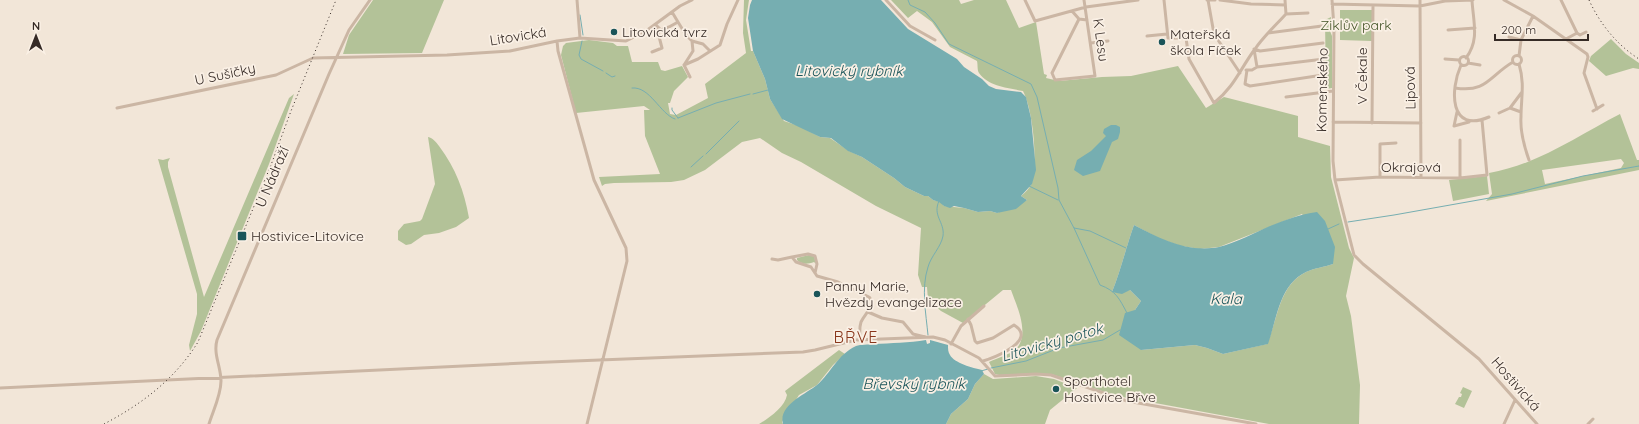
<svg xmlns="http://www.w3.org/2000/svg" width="1639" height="424" font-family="Quicksand,sans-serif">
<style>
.green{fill:#b3c298;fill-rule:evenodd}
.water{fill:#76aeb1}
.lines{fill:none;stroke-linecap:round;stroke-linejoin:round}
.stream{stroke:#76aeb1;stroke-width:1}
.minor{stroke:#cbb6a4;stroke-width:3}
.rail{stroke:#362b26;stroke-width:1;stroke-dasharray:1 3;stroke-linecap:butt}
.poi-dot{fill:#1a5459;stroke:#faf0e5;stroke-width:1.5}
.labels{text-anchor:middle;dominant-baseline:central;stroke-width:3.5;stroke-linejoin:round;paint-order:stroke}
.park-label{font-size:14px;fill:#455529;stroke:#faf0e5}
.poi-label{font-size:14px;fill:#362b26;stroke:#faf0e5;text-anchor:start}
.street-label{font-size:14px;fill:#362b26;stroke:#faf0e5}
.water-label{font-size:15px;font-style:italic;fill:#1a5459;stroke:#faf0e5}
.quarter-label{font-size:16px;letter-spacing:1px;fill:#89361b;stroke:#faf0e5}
</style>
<rect width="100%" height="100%" fill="#f2e6d8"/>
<!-- green -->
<path class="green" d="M373 0H444L422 53 343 54 349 35Z
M744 0H749L746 20 751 51H753L765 79 770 99 784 121 799 126 820 137 830 138 849 151 862 157 894 178 905 187 924 196H928L933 200 941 202 944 206 964 208 978 212 990 211 997 213 1027 200 1021 196C1025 193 1031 187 1032 182 1038 162 1033 110 1023 91 1009 88 989 87 979 73 977 70 978 65 977 61L950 47 932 22 917 11 908 18 891 0H959L961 4 974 0H1006L1019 28 1036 22 1044 74 1047 75 1046 78 1059 81 1102 77 1131 76 1178 66 1206 108 1224 97 1298 116V137L1330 146 1331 177 1349 248 1354 258 1346 296 1351 316 1360 385 1359 424H1269L1117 396 1051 374 999 375 995 374 989 362C995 359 1010 354 1015 350 1031 335 1017 307 1011 290H1003L963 323 941 311 928 300 927 287H922L918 275 921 228 876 206 801 162 782 153 760 138 742 142 705 170 684 180 671 182 614 183 605 184 602 186 599 177 660 174 645 136 644 110H650L644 106 576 113 561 55 563 46 566 43 589 40 613 43 617 46H628L632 62H658L661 70 665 71 682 66 688 77 674 91 670 103H668L670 114 676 115 708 98 705 84 746 53 743 33ZM1302 214 1333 264C1325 267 1314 268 1306 272 1279 285 1278 319 1267 344L1223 354 1207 348 1195 345 1141 350 1135 310 1141 301 1130 290 1112 292C1121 270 1126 247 1134 225L1160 239 1181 246 1200 249 1219 247Z
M1340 10H1372V41L1340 40Z
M1331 17 1330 31 1332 36V88L1326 89 1325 20Z
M1611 39 1626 54 1639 63V69L1633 68 1606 76 1589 61 1591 56Z
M294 94 269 164 240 235 201 331 190 351 189 345 197 314V294L158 159 163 160 170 158 168 162V167L204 297 289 98Z
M1620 114 1637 160H1639V170L1486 201 1492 194 1489 173C1537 165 1577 136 1620 114ZM1621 159 1624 163 1621 168 1545 184 1542 170Z
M428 137C433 138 436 142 439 146 456 169 464 190 469 218L456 227 439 233 424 235 411 244 406 245 398 240V231L404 224 420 221 422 219 435 184Z
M1487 176 1489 194 1453 201 1449 180Z
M809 255 814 256 816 264 814 262C808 264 802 265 797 260V258Z
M839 350 845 354 833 365 817 385 799 395 782 422 783 424H759C769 418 785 407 787 395L785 391Z
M984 374 993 379 1036 376 1054 379 1077 388 1050 410 1045 424H946L951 414 968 399 975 384Z
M1463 387 1472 391 1464 408 1455 404 1459 397H1461L1462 394 1460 393Z"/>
<!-- water -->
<path class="water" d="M752 0H881L908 29 957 59 964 67 982 79 989 86 996 89 1021 92 1026 97 1031 118 1036 170 1032 184 1021 196 1027 200 1016 209 997 213 990 211 978 212 964 208 954 206 950 208 944 206 939 202 933 200 928 196H924L905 187 894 178 862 157 848 151 831 138 820 137 782 119 770 99 765 79 753 51 748 18 750 5Z
M1111 125H1116L1120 127V132L1118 139 1112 142 1100 171 1083 176 1074 170 1077 160 1091 151 1106 136 1103 133 1104 129Z
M1317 212 1325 221 1335 247 1333 264C1325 267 1314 268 1306 272 1279 285 1277 319 1268 344L1223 354 1207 348 1195 345 1141 350 1119 335 1125 313 1135 310 1141 301 1130 290 1122 294 1112 292C1121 270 1126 247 1134 225 1160 239 1188 253 1219 247 1235 243 1254 233 1270 226 1286 220 1300 214 1317 212Z
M926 340 927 344 930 343V340L948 345C948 349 948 352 950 355 954 363 973 368 982 370L984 374 975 384 968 399 951 414 946 424H783C778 405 806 394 817 385 831 373 837 355 856 346 861 344 868 345 874 344 891 343 909 343 926 340Z"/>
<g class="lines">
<!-- stream -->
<path class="stream" d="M908 0 910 5 925 12 935 23 949 44 1031 84 1037 97 1058 188 1059 200 1074 228 1090 231 1126 248
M580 15 583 35
M582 41 579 55 581 59 603 71
M606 73 612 77 615 76
M632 88C650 86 660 114 675 119
M753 94 768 90
M672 108V110L678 118
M678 118 716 103 750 94
M706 154 739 121
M691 167 703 156
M1029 186 1058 200
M1348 222 1394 215 1512 194 1583 176 1639 166
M1074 228 1100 285C1116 291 1119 298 1127 313
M1328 229 1339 224
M928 335C926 314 921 288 928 267 931 256 941 247 943 236 945 222 932 216 939 201
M991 368 1026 361 1059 348 1103 340 1120 330
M981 371 988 369"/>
<!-- minor -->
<path class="minor" d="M577 0 580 38
M886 0 910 26 935 40
M1025 0 1035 21 1086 7 1138 0
M1164 0 1168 38H1186L1189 59 1214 103C1235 86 1240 69 1255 49 1264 36 1276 25 1286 14
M1207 0H1215
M1208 0 1214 34 1240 73
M1220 0 1251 4 1285 5
M1285 0 1286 14
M1332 0 1334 27 1333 161 1335 180 1354 255 1363 264 1479 359 1537 424
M1420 0 1421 177
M1504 0 1533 16 1587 54 1588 57 1584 73 1597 109
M1561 0 1577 33 1580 35 1586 32
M1332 4 1420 6 1445 1 1473 0
M1072 11 1079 19 1087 20
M1286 14 1308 13
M1079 19 1052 73 1055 80 1095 76 1084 0
M678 22 686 35 692 41 693 51 684 65 690 77
M656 25 661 30 669 27 678 22 672 12
M1448 30 1475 28
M1268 33 1322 26
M1147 36 1167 34
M1509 37 1521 40
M1566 39 1577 33
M557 41 558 51 594 180 626 248 627 261 587 424
M692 41 703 44 710 51
M1091 43 1108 41
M652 52 662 48 656 25
M1512.5 60a4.5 4.5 0 1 1 9 0a4.5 4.5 0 1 1-9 0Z
M1519 56 1521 40 1533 16
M1459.5 61a4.5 4.5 0 1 1 9 0a4.5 4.5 0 1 1-9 0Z
M1466 58C1480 40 1473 21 1472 0
M1445 59 1459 60
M1468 63 1480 65
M1519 64C1525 84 1521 98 1521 117 1520 132 1524 146 1529 160
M684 65 698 59 720 45 727 24 738 0
M1461 65C1450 90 1449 134 1489 117
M1257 67 1254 49 1260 51 1323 43
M1246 70H1252L1257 67 1324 59
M1247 70 1245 84 1250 86 1323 75
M1455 88C1487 93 1489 76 1513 62
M1286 97 1333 91
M117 108 276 75 313 58 447 55 510 51 557 41 580 38 626 41 646 31 680 6 692 0
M1510 108 1521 112
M1593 111 1603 105
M1457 112 1454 126 1469 122
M1499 113 1510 108 1522 92
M1333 122 1421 123
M1372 123 1373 5
M1460 140V178
M1380 177V144L1396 143
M1335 180 1380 177 1460 178 1487 175 1482 120
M792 257 808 254 815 256 817 264 815 273
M772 259 778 260 792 257 796 262 811 267 817 276 838 282 869 297 872 301C871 310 865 314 861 322 859 328 860 334 860 339
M868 312 882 318 903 322 913 334 925 337
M968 319 971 325 975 341 977 343 993 338 1014 325C1038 340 995 358 983 361
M951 344 961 326 984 306
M0 388 524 363 803 352 815 350 856 340 933 337 945 340 979 358 995 376 1036 374 1051 375 1127 401 1256 424
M209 424C213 411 221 395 221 381 221 367 213 354 217 340L329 74 349 30 370 0
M1504 424 1515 400
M1588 424 1593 419"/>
<!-- rail -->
<path class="rail" d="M1589 0C1600 24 1617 45 1639 59
M104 424C142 404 175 379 198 342L271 165 291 111 336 0"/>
</g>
<!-- markers -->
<g class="poi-dot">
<circle cx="614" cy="32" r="4"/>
<circle cx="1162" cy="42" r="4"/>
<rect x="237" y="231" width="10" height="10" rx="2"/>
<circle cx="817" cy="294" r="4"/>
<circle cx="1056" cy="389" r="4"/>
</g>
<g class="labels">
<!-- park labels -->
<g class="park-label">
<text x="1356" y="25">Ziklův park</text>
</g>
<!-- poi labels -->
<g class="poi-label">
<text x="622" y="32">Litovická tvrz</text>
<text x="1170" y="34">Mateřská<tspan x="1170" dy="16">škola Fíček</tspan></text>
<text x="251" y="236">Hostivice-Litovice</text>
<text x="825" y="286">Panny Marie,<tspan x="825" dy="16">Hvězdy evangelizace</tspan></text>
<text x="1064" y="381">Sporthotel<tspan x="1064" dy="16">Hostivice Břve</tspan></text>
</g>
<!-- street labels -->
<g class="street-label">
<text transform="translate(518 36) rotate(-9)">Litovická</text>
<text transform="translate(1101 40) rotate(82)">K Lesu</text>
<text transform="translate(225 74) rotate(-12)">U Sušičky</text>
<text transform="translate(1362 76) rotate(-90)">V Čekale</text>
<text transform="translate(1410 88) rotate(-91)">Lipová</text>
<text transform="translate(1322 90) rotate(-89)">Komenského</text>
<text x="1411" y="167">Okrajová</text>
<text transform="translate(272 177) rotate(-67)">U Nádraží</text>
<text transform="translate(1516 384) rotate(49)">Hostivická</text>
</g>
<!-- water labels -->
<g class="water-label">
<text x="849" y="70">Litovický rybník</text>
<text x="1226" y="298">Kala</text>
<text transform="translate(1052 342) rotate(-16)">Litovický potok</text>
<text x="914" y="383">Břevský rybník</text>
</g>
<!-- quarter labels -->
<g class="quarter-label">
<text x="856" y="337">BŘVE</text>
</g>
</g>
<!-- north arrow -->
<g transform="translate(36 36)" stroke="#faf0e5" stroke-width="3" paint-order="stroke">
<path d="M0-3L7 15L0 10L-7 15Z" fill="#362b26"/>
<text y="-6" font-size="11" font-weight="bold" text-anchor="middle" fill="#362b26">N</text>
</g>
<!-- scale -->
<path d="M1495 34v6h93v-6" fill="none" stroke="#362b26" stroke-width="2"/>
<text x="1501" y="34" font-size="12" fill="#362b26" stroke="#faf0e5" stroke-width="3" paint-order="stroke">200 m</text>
</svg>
